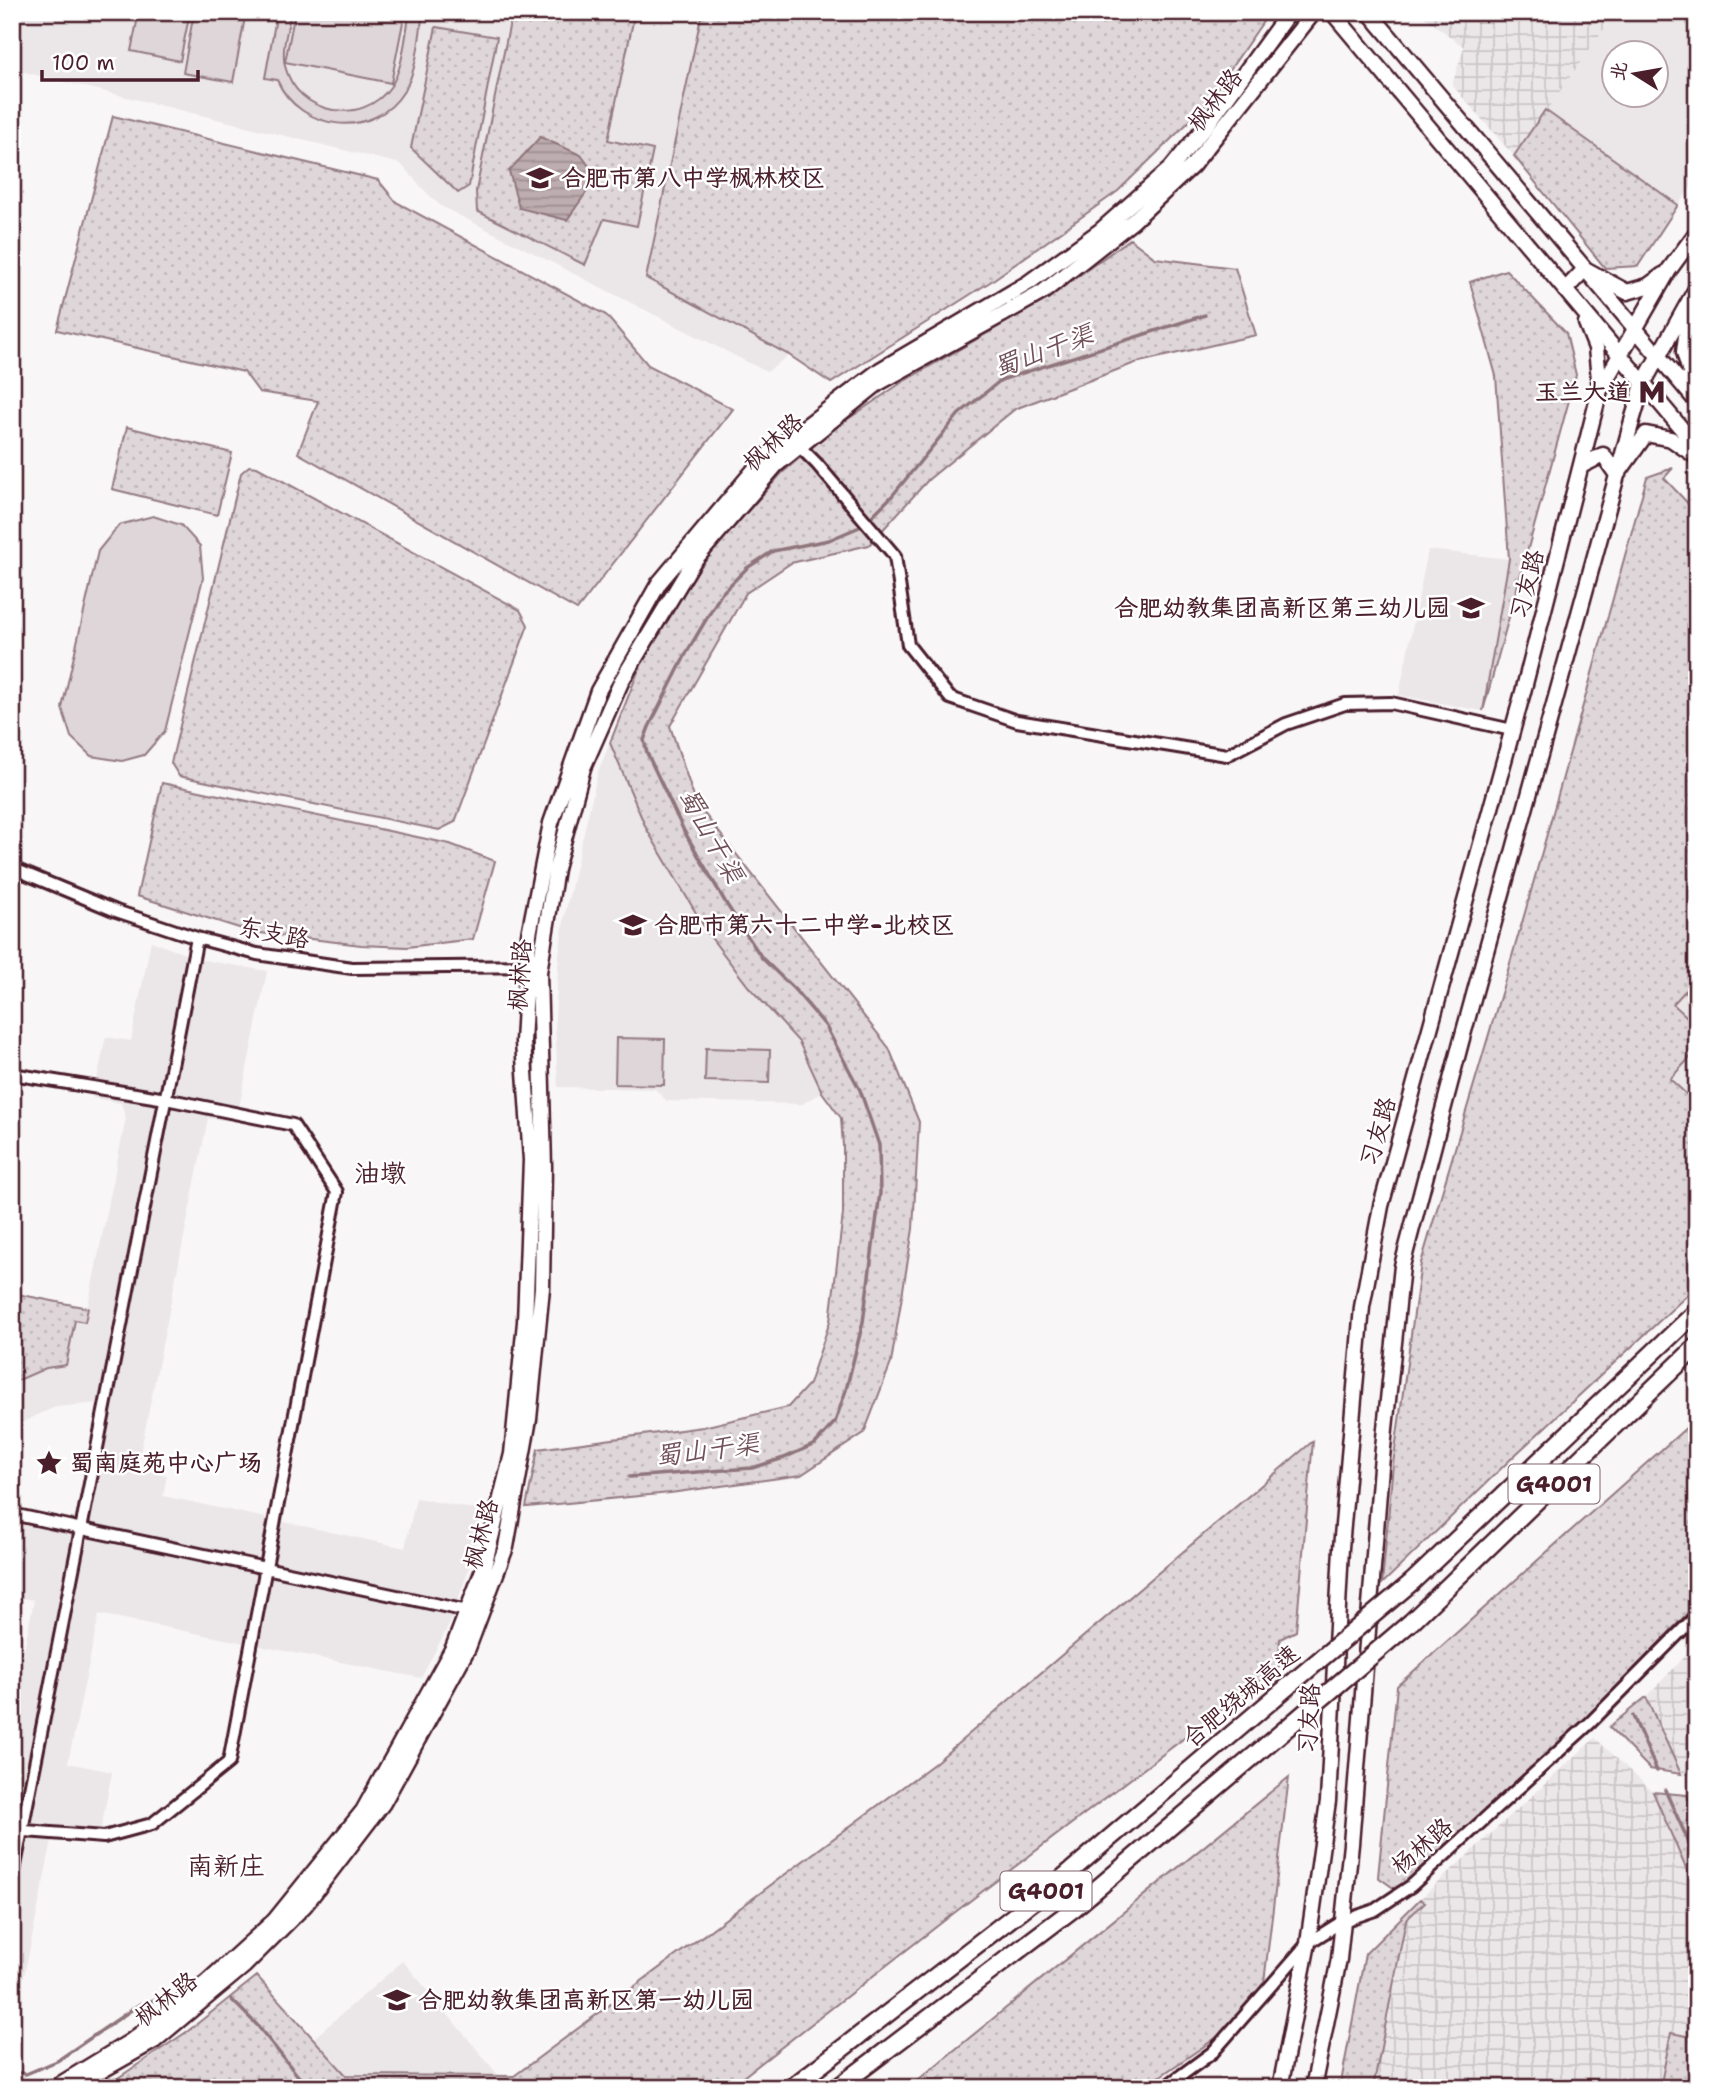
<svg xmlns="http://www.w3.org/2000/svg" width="1709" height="2100" font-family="'Shantell Sans','LXGW WenKai TC',sans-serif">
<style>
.built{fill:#ebe6e8;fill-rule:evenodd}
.industrial{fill:url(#industrial-grid)}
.grass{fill:url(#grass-dots);stroke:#947a82;stroke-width:2}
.garden{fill:#ded6d9;stroke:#947a82;stroke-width:2}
.water{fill:url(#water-rules);stroke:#8f747b;stroke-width:2}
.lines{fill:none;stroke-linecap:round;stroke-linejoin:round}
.stream{stroke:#8f747b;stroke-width:3.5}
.minor-casing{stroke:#4a1f2b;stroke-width:16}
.major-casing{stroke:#4a1f2b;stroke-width:19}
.highway-casing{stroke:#4a1f2b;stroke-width:21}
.minor{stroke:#fff;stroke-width:10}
.major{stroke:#fff;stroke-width:14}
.highway{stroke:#fff;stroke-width:16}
.highway-bridge-casing{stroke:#4a1f2b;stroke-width:21;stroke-linecap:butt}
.highway-bridge{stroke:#fff;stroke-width:16}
.labels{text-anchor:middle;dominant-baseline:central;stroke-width:5;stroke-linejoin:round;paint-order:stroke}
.shield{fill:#fff;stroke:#80626b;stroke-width:2}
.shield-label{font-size:23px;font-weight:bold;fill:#4a1f2b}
.street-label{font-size:24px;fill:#4a1f2b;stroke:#fff}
.poi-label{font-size:24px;font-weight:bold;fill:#4a1f2b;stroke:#fff;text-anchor:start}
.water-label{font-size:26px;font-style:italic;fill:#72515a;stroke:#fff}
.neighbourhood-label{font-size:26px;fill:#4a1f2b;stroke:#fff}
</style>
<defs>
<pattern id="industrial-grid" width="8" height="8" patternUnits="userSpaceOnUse" patternTransform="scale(1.75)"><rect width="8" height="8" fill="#ebe6e8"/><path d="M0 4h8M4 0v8" fill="none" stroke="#cbc5c7"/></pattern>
<pattern id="grass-dots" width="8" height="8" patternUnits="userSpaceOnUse" patternTransform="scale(1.75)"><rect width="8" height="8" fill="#ded6d9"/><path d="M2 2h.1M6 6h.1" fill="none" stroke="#c0b7ba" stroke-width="1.8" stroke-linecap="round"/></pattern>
<pattern id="water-rules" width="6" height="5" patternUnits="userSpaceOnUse" patternTransform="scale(1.75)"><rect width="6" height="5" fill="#bdadb0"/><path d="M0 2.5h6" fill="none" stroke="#9c8c8f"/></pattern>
</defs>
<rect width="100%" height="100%" fill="#f8f6f7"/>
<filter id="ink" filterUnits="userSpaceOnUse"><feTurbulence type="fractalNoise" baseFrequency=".0143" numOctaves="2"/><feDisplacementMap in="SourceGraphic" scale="14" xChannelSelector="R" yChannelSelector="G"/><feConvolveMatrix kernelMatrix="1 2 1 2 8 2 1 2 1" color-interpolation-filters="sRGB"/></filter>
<g filter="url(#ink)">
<!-- built -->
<path class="built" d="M12 12H702L646 278 789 355 767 372 441 206 426 192 401 164 12 69Z
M1616 12H1697V179L1678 205 1545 110ZM1614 52H1656V94H1614Z
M1428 550 1509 559 1483 711 1399 695Z
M610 743 646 828 709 935 748 986 799 1042 822 1092 802 1104 667 1101 655 1089 558 1087 555 1019 559 955 565 914 598 772Z
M151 941 197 959 267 971 236 1122 208 1118 137 1469 167 1475 163 1496 405 1548 416 1498 483 1511 467 1574 450 1623 421 1678 99 1614 68 1763 112 1772 98 1844 52 1840 12 2034V1711L34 1600 12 1596V1519L72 1532 98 1403 55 1407 12 1427V1383L46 1368 66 1364 75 1320 85 1321 126 1118 121 1103 93 1098 106 1037 131 1041Z
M1697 978V1026L1673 1004Z
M1697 1050V1104L1670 1079Z
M403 1961 499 2076 346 2075 314 2038Z"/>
<!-- industrial -->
<path class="industrial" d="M1418 12H1616L1514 156 1452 85 1464 47Z
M1697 1644V1777L1681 1774 1646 1697Z
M1595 1738 1653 1792 1697 1894V2088H1373L1406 1920 1425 1903 1420 1899Z"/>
<!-- grass -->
<path class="grass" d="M512 12H635L608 140 653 150 637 226 604 219 585 265 477 211 476 191Z
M702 12H1269V13L1204 107 1118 191 990 282 831 383 789 355 646 278Z
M436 27 497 37 469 186 458 193 411 148Z
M1545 110 1678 205 1638 266 1605 268 1514 156Z
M113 116 378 180 396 202 606 315 648 365 733 409 577 610 298 453 318 401 259 392 244 372 57 330Z
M1130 239 1155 258 1235 268 1256 335 1135 363 1015 409 929 479 869 545 791 563 746 593 670 726 696 803 889 1048 919 1122 913 1229 891 1363 864 1433 801 1475 670 1493 526 1507 538 1449 703 1427 788 1407 809 1384 830 1321 843 1214V1146L841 1118 822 1092 799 1042 748 986 709 935 646 828 610 743 643 659 703 562 781 474 832 430 901 383 1045 300Z
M1506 270 1566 333 1576 375 1483 711 1509 559 1496 376 1470 282Z
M127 427 232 453 217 515 112 489Z
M249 466 257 467 520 610 528 625 455 822 439 830 179 776 171 763 241 473Z
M1673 468 1664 478 1697 513V978L1673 1004 1697 1026V1050L1670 1079 1697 1104V1286L1515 1455 1382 1584 1393 1464 1421 1263 1524 916 1647 477Z
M162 783 450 844 495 861 473 939 407 947 361 945 252 932 137 896Z
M12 1293 88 1308 85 1322 75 1320 66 1365 46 1368 12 1383Z
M1697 1418V1603L1561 1746 1422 1871 1395 1889 1378 1877 1397 1686Z
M1313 1441 1296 1631 1280 1639 1279 1666 954 1913 729 2088H103L188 2031 257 1976 346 2075 514 2076 935 1763Z
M1646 1697 1681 1774 1650 1769 1609 1727Z
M1289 1777 1261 2007 1143 2088H908Z
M1653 1792 1687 1795 1697 1816V1894Z
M1420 1899 1425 1902 1406 1920 1373 2088H1340L1365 1954Z
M1671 2033 1697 2038V2088H1660Z"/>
<!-- garden -->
<path class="garden" d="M139 12H190L180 61 131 51Z
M194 12H246L233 82 183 73Z
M277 12H291C288 29 281 49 285 66 297 115 363 127 391 86 404 66 405 35 410 12H423C419 37 418 69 404 91 374 140 300 132 277 80L265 78Z
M295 12H405L391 83 285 62Z
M153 516 181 525 200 546 203 578 165 731 144 755 122 761 91 756 71 737 62 708 98 551 119 525Z
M616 1038 665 1039 664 1085 615 1084Z
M706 1048 770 1050 769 1083 705 1081Z"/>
<!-- water -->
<path class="water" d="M540 137 581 155 597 177 567 220 519 208 509 171Z"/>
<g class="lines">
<!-- stream -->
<path class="stream" d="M629 1477 752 1468 784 1458 815 1444 835 1422 846 1390 863 1322 880 1193 879 1145 860 1090 825 1025 795 990 762 958 727 905 684 831 647 753 644 740 649 727 687 652 721 594 747 568 773 551 829 540 862 526 892 496 959 414 1001 380 1205 315
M1633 1716 1657 1771
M1665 1790 1697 1860
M231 1999 257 2025 298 2076 318 2088
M12 2072 26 2074 57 2061 140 2004 158 1999"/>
<!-- minor casing -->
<g class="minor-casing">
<path id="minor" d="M794 441 817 464 895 556 908 645 950 698 1017 721 1227 755 1286 724 1345 704 1391 703 1512 730
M12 868 116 911 197 938 257 954 352 968 533 966
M12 1074 166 1099 293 1125 337 1192 229 1762 152 1824 104 1837 12 1830
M12 1514 472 1612
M12 1881 197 938
M1164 2088 1213 2052 1308 1943 1343 1921 1375 1910 1411 1886 1590 1723 1697 1615"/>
</g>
<!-- major casing -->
<g class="major-casing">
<path id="major" d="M1332 12 1697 447
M1369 12 1697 402
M1565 290 1585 269 1627 292 1648 286 1663 275
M1690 305 1684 352 1697 396
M1586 323 1596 348 1600 390
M1581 466 1603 455 1617 475 1646 434 1671 439 1697 457
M54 2088 131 2041 207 1982 275 1920 363 1811 453 1648 483 1570 512 1454 525 1322 531 1160 523 1042 529 934 551 823 598 691 659 583 765 457 880 370 1028 283 1100 231 1171 168 1209 122 1289 12
M71 2088 154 2041 244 1966 305 1905 383 1803 468 1648 506 1547 529 1419 542 1288 544 1167 539 972 556 869 583 768 622 680 693 562 776 465 877 384 1043 292 1133 221 1192 166 1314 12
M1280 2088 1308 1943 1328 1801 1341 1548 1362 1307 1381 1206 1523 692 1600 390 1669 270 1697 232
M1313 2088 1339 1959 1351 1844 1381 1467 1402 1266 1461 1042 1632 421 1643 384 1697 287"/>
</g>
<!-- highway casing -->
<g class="highway-casing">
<path id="highway" d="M1412 1582 1697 1311
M1411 1622 1697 1346
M791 2088 1058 1882 1292 1683
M837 2088 1073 1909 1288 1727"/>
</g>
<!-- minor -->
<use href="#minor" class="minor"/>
<!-- major -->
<use href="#major" class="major"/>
<!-- highway -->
<use href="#highway" class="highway"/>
<!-- highway-bridge casing -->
<g class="highway-bridge-casing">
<path id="highway-bridge" d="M1292 1683 1412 1582
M1288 1727 1411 1622"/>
</g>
<!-- highway-bridge -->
<use href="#highway-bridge" class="highway-bridge"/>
</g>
</g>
<!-- icons -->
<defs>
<g id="school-bare" transform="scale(2.1)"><path d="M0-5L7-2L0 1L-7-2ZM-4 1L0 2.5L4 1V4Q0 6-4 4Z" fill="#4a1f2b" stroke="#fff" stroke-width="2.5" paint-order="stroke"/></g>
<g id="metro-bare" transform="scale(2.1)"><path d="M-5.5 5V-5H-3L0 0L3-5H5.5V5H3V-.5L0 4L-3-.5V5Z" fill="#4a1f2b" stroke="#fff" stroke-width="2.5" paint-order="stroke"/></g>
<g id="sight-bare" transform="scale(2.1)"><path d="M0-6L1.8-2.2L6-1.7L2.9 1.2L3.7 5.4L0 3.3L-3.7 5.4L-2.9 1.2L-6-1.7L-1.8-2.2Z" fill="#4a1f2b" stroke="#fff" stroke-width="2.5" paint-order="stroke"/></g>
</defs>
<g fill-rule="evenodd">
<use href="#school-bare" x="540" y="178"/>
<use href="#metro-bare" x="1652" y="392"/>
<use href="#school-bare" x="1471" y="608"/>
<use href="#school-bare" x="633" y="925"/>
<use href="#sight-bare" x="49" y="1463"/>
<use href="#school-bare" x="397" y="2000"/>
</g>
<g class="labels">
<!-- shield labels -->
<g class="shield">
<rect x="1508.5" y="1464.5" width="91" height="39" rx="5"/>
<rect x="1000.5" y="1871.5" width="91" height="39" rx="5"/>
</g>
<g class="shield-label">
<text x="1554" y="1484">G4001</text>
<text x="1046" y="1891">G4001</text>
</g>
<!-- street labels -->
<g class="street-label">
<text transform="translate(1215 100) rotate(-52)">枫林路</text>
<text transform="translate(773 442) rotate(-43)">枫林路</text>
<text transform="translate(1527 585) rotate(-76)">习友路</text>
<text transform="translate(274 933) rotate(11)">东支路</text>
<text transform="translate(520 975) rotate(-86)">枫林路</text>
<text transform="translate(1378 1132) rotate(-74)">习友路</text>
<text transform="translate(481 1534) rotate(-75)">枫林路</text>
<text transform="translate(1241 1696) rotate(-40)">合肥绕城高速</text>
<text transform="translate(1309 1719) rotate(-87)">习友路</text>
<text transform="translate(1422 1846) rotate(-41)">杨林路</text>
<text transform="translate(166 1999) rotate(-38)">枫林路</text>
</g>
<!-- poi labels -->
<g class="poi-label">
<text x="561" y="178">合肥市第八中学枫林校区</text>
<text x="1631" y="392" text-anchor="end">玉兰大道</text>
<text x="1450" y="608" text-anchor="end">合肥幼教集团高新区第三幼儿园</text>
<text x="654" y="925">合肥市第六十二中学-北校区</text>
<text x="70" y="1463">蜀南庭苑中心广场</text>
<text x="418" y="2000">合肥幼教集团高新区第一幼儿园</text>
</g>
<!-- water labels -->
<g class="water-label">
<text transform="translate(1043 350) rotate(-20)">蜀山干渠</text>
<text transform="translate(712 835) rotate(61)">蜀山干渠</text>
<text transform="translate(707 1449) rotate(-7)">蜀山干渠</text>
</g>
<!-- neighbourhood labels -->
<g class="neighbourhood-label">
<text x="380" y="1172">油墩</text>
<text x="226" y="1865">南新庄</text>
</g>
</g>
<!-- margin -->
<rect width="1709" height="2100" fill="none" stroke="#fff" stroke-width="42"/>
<rect x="21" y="21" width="1667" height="2058" fill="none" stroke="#4a1f2b" stroke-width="2.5" filter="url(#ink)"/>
<!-- north arrow -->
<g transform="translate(1635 74) rotate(281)"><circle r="33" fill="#ffffff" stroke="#b7a5aa" stroke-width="2"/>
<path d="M0-5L12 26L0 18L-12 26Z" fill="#4a1f2b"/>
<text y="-10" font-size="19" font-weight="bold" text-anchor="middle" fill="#4a1f2b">北</text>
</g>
<!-- scale -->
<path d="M42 70v10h156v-10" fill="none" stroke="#4a1f2b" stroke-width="3.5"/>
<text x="52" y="70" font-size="21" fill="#4a1f2b" stroke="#ffffff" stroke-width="5" paint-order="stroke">100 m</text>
</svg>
